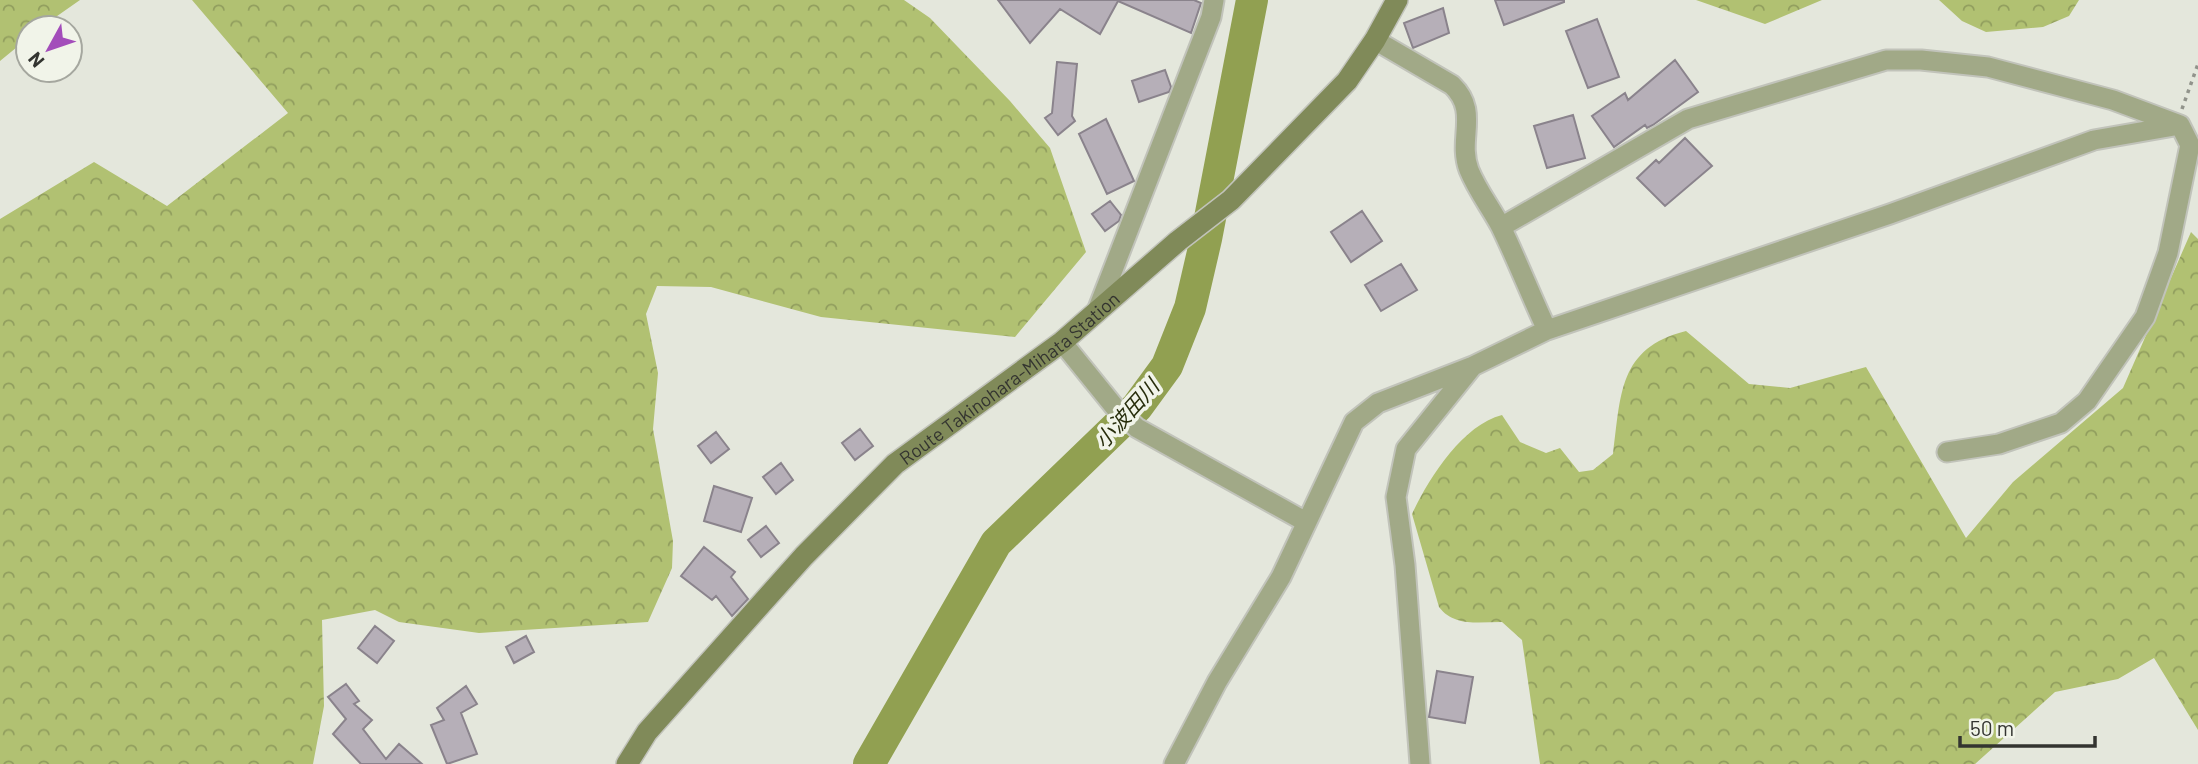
<svg xmlns="http://www.w3.org/2000/svg" width="2198" height="764" font-family="Barlow,'Noto Sans JP',sans-serif">
<style>
.forest{fill:url(#forest-crowns)}
.lines{fill:none;stroke-linecap:round;stroke-linejoin:round}
.river{stroke:#91a051;stroke-width:32}
.building{fill:#b6afb8;stroke:#8a838c;stroke-width:2}
.street-casing{stroke:#c1c3ba;stroke-width:23}
.secondary-casing{stroke:#c1c3ba;stroke-width:24}
.path{stroke:#91938b;stroke-width:3.5;stroke-dasharray:3.5 5;stroke-linecap:butt}
.street{stroke:#a1a987;stroke-width:19}
.secondary{stroke:#808a59;stroke-width:21}
.labels{text-anchor:middle;dominant-baseline:central;stroke-width:7;stroke-linejoin:round;paint-order:stroke}
.street-label{font-size:19px;fill:#333430;stroke:#f1f4e9}
.water-label{font-size:21px;font-style:italic;fill:#282e0c;stroke:#f1f4e9}
</style>
<defs>
<pattern id="forest-crowns" width="20" height="18" patternUnits="userSpaceOnUse" patternTransform="scale(1.75)"><rect width="20" height="18" fill="#b1c172"/><path d="M2 6a3 3 0 1 1 6 0M12 15a3 3 0 1 1 6 0" fill="none" stroke="#919e5e"/></pattern>
</defs>
<rect width="100%" height="100%" fill="#e4e7dc"/>
<!-- forest -->
<path class="forest" d="M0 0H80L40 28H28V38L0 61Z
M192 0H904L930 18 1010 101 1050 148 1086 252 1015 337 821 317 711 287 657 286 646 314 658 373 653 429 673 541 672 568 648 622 479 633 399 622 375 610 322 620 324 706 313 764H0V219L94 162 167 206 288 113Z
M1696 0H1822L1765 24Z
M1939 0H2079L2069 16 2043 27 1986 32 1962 21Z
M2191 232 2198 239V730L2154 658 2118 679 2055 692 1975 764H1540L1522 640 1502 622C1479 622 1454 627 1439 607L1412 514C1428 480 1462 425 1502 415L1520 442 1546 453 1560 448 1579 472 1593 470 1613 454C1621 395 1618 348 1686 331L1749 384 1790 388 1866 367 1966 538 2013 482 2123 388Z"/>
<g class="lines">
<!-- river -->
<path class="river" d="M869 764 996 543 1137 407 1167 366 1190 308 1206 239 1252 0"/>
</g>
<!-- building -->
<path class="building" d="M998 0H1194L1201 3 1191 33 1118 1 1100 34 1060 9 1030 43Z
M1495 0H1564V2L1504 25Z
M1443 8 1449 33 1413 48 1404 23Z
M1597 19 1619 77 1588 88 1566 31Z
M1675 60 1698 92 1653 125 1647 128 1645 125 1614 147 1592 116 1625 93 1628 100Z
M1057 62 1077 64 1072 116 1075 121 1058 135 1045 118 1052 113Z
M1165 70 1171 87 1169 92 1139 102 1132 81Z
M1573 115 1585 158 1547 168 1534 126Z
M1106 119 1134 181 1107 194 1079 134Z
M1685 138 1712 166 1665 206 1637 178 1656 160 1659 163Z
M1110 201 1121 215 1119 221 1105 231 1092 214Z
M1362 211 1382 241 1351 262 1331 232Z
M1401 264 1417 290 1381 311 1365 285Z
M860 429 873 446 855 460 842 443Z
M716 432 729 449 711 463 698 446Z
M781 463 793 480 776 494 763 477Z
M714 486 752 498 741 532 704 521Z
M766 526 779 543 761 557 748 540Z
M704 547 735 572 731 577 748 599 732 616 716 596 712 600 681 576Z
M375 626 394 641 377 663 358 648Z
M526 636 534 652 514 663 506 647Z
M1437 671 1473 677 1465 723 1429 717Z
M346 684 359 701 354 704 372 720 363 729 386 759 399 744 422 764H361L333 734 346 719 328 697Z
M466 686 477 704 461 713 477 754 447 764 431 725 444 720 437 708Z"/>
<g class="lines">
<!-- street casing -->
<g class="street-casing">
<path id="street" d="M1375 40 1452 85C1480 112 1457 138 1469 170 1477 190 1491 208 1501 227 1517 260 1531 296 1547 330
M1501 227 1688 119 1886 60H1921L1988 67 2113 100 2180 125 2190 145 2168 253 2145 317 2087 401 2061 423 1999 444 1947 452
M1097 311 1211 17 1214 0
M1062 342 1117 410 1137 428 1306 522
M1174 764 1217 682 1281 577 1354 422 1378 403 1473 366 1547 330 1890 214 2094 140 2180 125
M1420 764 1405 565 1396 497 1406 449 1472 367"/>
</g>
<!-- secondary casing -->
<g class="secondary-casing">
<g id="secondary">
<path id="s1" d="M627 764 647 732 804 556 895 464 1062 342 1178 241 1231 200 1347 81 1375 40 1397 0"/>
</g>
</g>
<!-- path -->
<path class="path" d="M2182 109 2198 64"/>
<!-- street -->
<use href="#street" class="street"/>
<!-- secondary -->
<use href="#secondary" class="secondary"/>
</g>
<g class="labels">
<!-- street labels -->
<g class="street-label">
<text stroke="none"><textPath href="#s1" startOffset="546">Route Takinohara-Mihata Station</textPath></text>
</g>
<!-- water labels -->
<g class="water-label">
<text transform="translate(1126 413) rotate(-48)">小波田川</text>
</g>
</g>
<!-- north arrow -->
<g transform="translate(49 49) rotate(230)"><circle r="33" fill="#f1f4e9" stroke="#a5a79f" stroke-width="2"/>
<path d="M0-5L12 26L0 18L-12 26Z" fill="#a34dba"/>
<text y="-10" font-size="19" font-weight="bold" text-anchor="middle" fill="#333430">N</text>
</g>
<!-- scale -->
<path d="M1960 736v10h135v-10" fill="none" stroke="#333430" stroke-width="3.5"/>
<text x="1970" y="736" font-size="21" fill="#333430" stroke="#f1f4e9" stroke-width="5" paint-order="stroke">50 m</text>
</svg>
